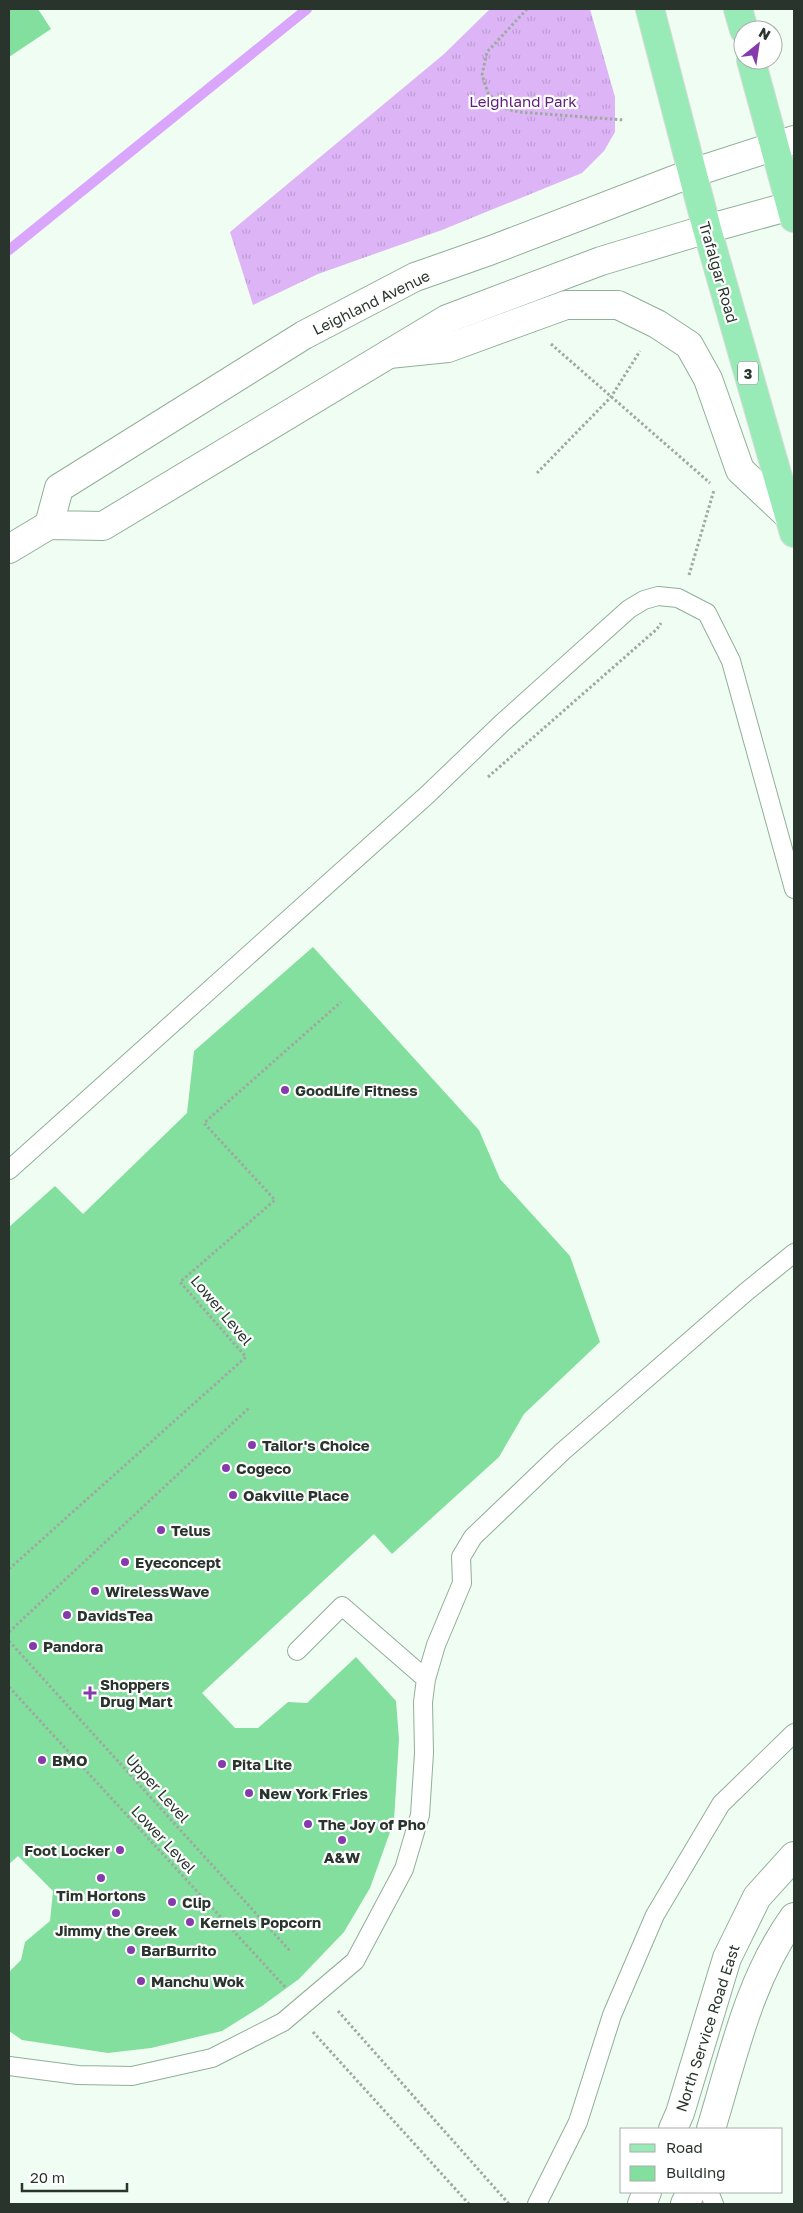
<svg xmlns="http://www.w3.org/2000/svg" width="803" height="2213" font-family="'Golos Text',sans-serif">
<style>
.grass{fill:url(#grass-tufts)}
.lines{fill:none;stroke-linecap:round;stroke-linejoin:round}
.stream{stroke:#daa6fb;stroke-width:10}
.building{fill:#83df9e}
.service-casing{stroke:#90af98;stroke-width:20}
.tertiary-casing{stroke:#90af98;stroke-width:30}
.secondary-casing{stroke:#90af98;stroke-width:30}
.primary-casing{stroke:#d8dbd9;stroke-width:30}
.path{stroke:#9daaa0;stroke-width:3;stroke-dasharray:2.5 2.5;stroke-linecap:butt}
.service{stroke:#fff;stroke-width:18}
.tertiary{stroke:#fff;stroke-width:28}
.secondary{stroke:#fff;stroke-width:28}
.primary{stroke:#98ebb6;stroke-width:28}
.poi-dot{fill:#863bad;stroke:#fff;stroke-width:2}
.labels{text-anchor:middle;dominant-baseline:central;stroke-width:4.5;stroke-linejoin:round;paint-order:stroke}
.shield{fill:#fff;stroke:#69726b;stroke-width:1}
.shield-label{font-size:14px;font-weight:bold;fill:#29352c}
.park-label{font-size:15px;fill:#601f80;stroke:#fff}
.street-label{font-size:15px;fill:#29352c;stroke:#fff}
.poi-label{font-size:15px;font-weight:bold;fill:#29352c;stroke:#fff;text-anchor:start}
</style>
<defs>
<pattern id="grass-tufts" width="24" height="20" patternUnits="userSpaceOnUse" patternTransform="scale(1.25)"><rect width="24" height="20" fill="#ddb5f7"/><path d="M3 7l-1-3M5 7V3M7 7l1-3M15 17l-1-3M17 17v-4M19 17l1-3" fill="none" stroke="#be9cd4"/></pattern>
</defs>
<rect width="100%" height="100%" fill="#f0fdf3"/>
<!-- grass -->
<path class="grass" d="M490 9H590L615 97V132L604 151 582 173 442 230 318 274 253 305 230 232 444 54Z"/>
<g class="lines">
<!-- stream -->
<path class="stream" d="M9 250 307 9"/>
</g>
<!-- building -->
<path class="building" d="M9 9H38L51 29 9 57Z
M313 947 479 1130 500 1179 570 1256 600 1342 524 1414 499 1457 392 1554 374 1534 202 1693 235 1728H258L288 1702 307 1703 356 1657 396 1701 399 1739 394 1821 370 1888 344 1932 299 1979 262 2006 222 2031 151 2048 108 2053 22 2040 9 2031V1972L21 1960 25 1942 50 1921 53 1891 18 1856 9 1864V1227L55 1186 83 1214 187 1113 194 1051Z"/>
<g class="lines">
<!-- service casing -->
<g class="service-casing">
<path id="service" d="M9 1170 427 795 501 724 629 609 644 600 658 596 678 598 707 613 731 661 794 889
M297 1651 342 1606 426 1679
M9 2066 78 2075 132 2076 212 2058 283 2022 355 1961 404 1869 420 1815 424 1753 423 1702 426 1679 436 1645 462 1583 461 1557 473 1537 562 1452 746 1292 794 1253
M709 2192 714 2204
M537 2204 578 2122 612 2015 655 1915 721 1804 794 1733"/>
</g>
<!-- tertiary casing -->
<g class="tertiary-casing">
<path id="tertiary" d="M49 525 59 488 304 335 415 277 489 251 692 173
M9 549 49 525 103 526 447 319 601 261 707 229
M673 2129 680 2113 727 1958 757 1897 794 1856
M711 2129C733 2057 749 1979 794 1917
M642 2204 647 2192
M685 2204 691 2192"/>
</g>
<!-- secondary casing -->
<g class="secondary-casing">
<path id="secondary" d="M692 173 794 140
M707 229 794 205
M389 354 448 348 566 305H618L657 324 689 345 708 379 740 470 790 517"/>
</g>
<!-- primary casing -->
<g class="primary-casing">
<path id="primary" d="M650 9 707 229 794 533
M738 9 744 30
M751 60 794 218"/>
</g>
<!-- path -->
<path class="path" d="M527 9 487 52 482 75 488 93 503 108 519 112 624 120
M551 344 710 483
M537 473 611 397 640 351
M689 575 714 490
M488 777 657 629 661 623
M9 1569 246 1357 180 1282 275 1200 204 1123 341 1002
M9 1632 250 1407
M9 1641 290 1951
M9 1687 285 1987
M338 2011 509 2204
M313 2032 469 2204"/>
<!-- service -->
<use href="#service" class="service"/>
<!-- tertiary -->
<use href="#tertiary" class="tertiary"/>
<!-- secondary -->
<use href="#secondary" class="secondary"/>
<!-- primary -->
<use href="#primary" class="primary"/>
</g>
<!-- markers -->
<g class="poi-dot">
<circle cx="285" cy="1090" r="5"/>
<circle cx="252" cy="1445" r="5"/>
<circle cx="226" cy="1468" r="5"/>
<circle cx="233" cy="1495" r="5"/>
<circle cx="161" cy="1530" r="5"/>
<circle cx="125" cy="1562" r="5"/>
<circle cx="95" cy="1591" r="5"/>
<circle cx="67" cy="1615" r="5"/>
<circle cx="33" cy="1646" r="5"/>
<path d="M87.5 1685.5h5v5h5v5h-5v5h-5v-5h-5v-5h5z"/>
<circle cx="42" cy="1760" r="5"/>
<circle cx="222" cy="1764" r="5"/>
<circle cx="249" cy="1793" r="5"/>
<circle cx="308" cy="1824" r="5"/>
<circle cx="342" cy="1840" r="5"/>
<circle cx="120" cy="1850" r="5"/>
<circle cx="101" cy="1878" r="5"/>
<circle cx="172" cy="1902" r="5"/>
<circle cx="116" cy="1913" r="5"/>
<circle cx="190" cy="1922" r="5"/>
<circle cx="131" cy="1950" r="5"/>
<circle cx="141" cy="1981" r="5"/>
</g>
<g class="labels">
<!-- shield labels -->
<rect class="shield" x="738" y="361.5" width="20" height="23" rx="4"/>
<g class="shield-label">
<text x="748" y="373">3</text>
</g>
<!-- park labels -->
<g class="park-label">
<text x="523" y="101">Leighland Park</text>
</g>
<!-- street labels -->
<g class="street-label">
<text transform="translate(719 272) rotate(74)">Trafalgar Road</text>
<text transform="translate(371 302) rotate(-26)">Leighland Avenue</text>
<text transform="translate(222 1310) rotate(50)">Lower Level</text>
<text transform="translate(158 1788) rotate(48)">Upper Level</text>
<text transform="translate(164 1839) rotate(47)">Lower Level</text>
<text transform="translate(707 2028) rotate(-72)">North Service Road East</text>
</g>
<!-- poi labels -->
<g class="poi-label">
<text x="295" y="1090">GoodLife Fitness</text>
<text x="262" y="1445">Tailor's Choice</text>
<text x="236" y="1468">Cogeco</text>
<text x="243" y="1495">Oakville Place</text>
<text x="171" y="1530">Telus</text>
<text x="135" y="1562">Eyeconcept</text>
<text x="105" y="1591">WirelessWave</text>
<text x="77" y="1615">DavidsTea</text>
<text x="43" y="1646">Pandora</text>
<text x="100" y="1684">Shoppers<tspan x="100" dy="17">Drug Mart</tspan></text>
<text x="52" y="1760">BMO</text>
<text x="232" y="1764">Pita Lite</text>
<text x="259" y="1793">New York Fries</text>
<text x="318" y="1824">The Joy of Pho</text>
<text x="110" y="1850" text-anchor="end">Foot Locker</text>
<text x="342" y="1857" text-anchor="middle">A&amp;W</text>
<text x="101" y="1895" text-anchor="middle">Tim Hortons</text>
<text x="182" y="1902">Clip</text>
<text x="200" y="1922">Kernels Popcorn</text>
<text x="116" y="1930" text-anchor="middle">Jimmy the Greek</text>
<text x="141" y="1950">BarBurrito</text>
<text x="151" y="1981">Manchu Wok</text>
</g>
</g>
<!-- border -->
<rect width="803" height="2213" fill="none" stroke="#29352c" stroke-width="20"/>
<!-- legend -->
<rect x="620" y="2128" width="162" height="65" fill="#ffffff" stroke="#a9aeab"/>
<rect x="630" y="2144" width="25" height="8" fill="#98ebb6" stroke="#a9aeab"/>
<text x="666" y="2153" font-size="15" fill="#29352c">Road</text>
<rect x="630" y="2166" width="25" height="15" fill="#83df9e" stroke="#a9aeab"/>
<text x="666" y="2178" font-size="15" fill="#29352c">Building</text>
<!-- north arrow -->
<g transform="translate(758 45) rotate(30)"><circle r="24" fill="#ffffff" stroke="#a9aeab"/>
<path d="M0-4L9 19L0 12L-9 19Z" fill="#863bad"/>
<text y="-8" font-size="14" font-weight="bold" text-anchor="middle" fill="#29352c">N</text>
</g>
<!-- scale -->
<path d="M22 2183v8h105v-8" fill="none" stroke="#29352c" stroke-width="2.5"/>
<text x="30" y="2183" font-size="15" fill="#29352c" stroke="#ffffff" stroke-width="4" paint-order="stroke">20 m</text>
</svg>
